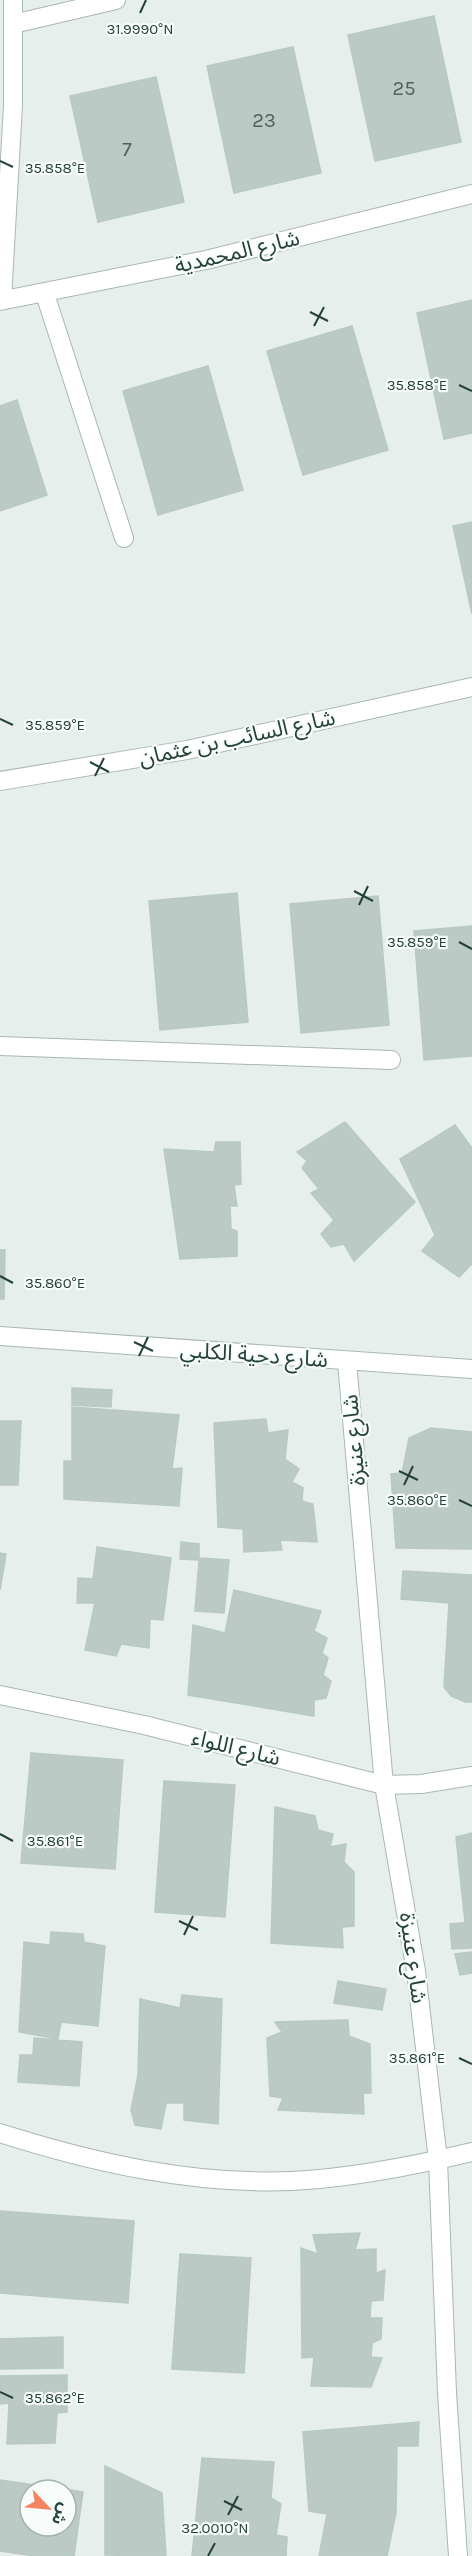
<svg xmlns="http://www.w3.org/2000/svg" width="472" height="2556" font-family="Karla,'Noto Sans Arabic',sans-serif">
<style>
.building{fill:#bbcac4;stroke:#b8c9c2;stroke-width:1.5;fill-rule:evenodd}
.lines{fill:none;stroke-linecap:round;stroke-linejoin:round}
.minor-casing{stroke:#a8b8b2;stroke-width:20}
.minor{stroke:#fff;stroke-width:18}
.ticks{fill:none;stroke:#24423a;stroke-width:2}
.labels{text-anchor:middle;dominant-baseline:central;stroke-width:4.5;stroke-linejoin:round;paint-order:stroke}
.number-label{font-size:20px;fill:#4a645c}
.street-label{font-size:22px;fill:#24423a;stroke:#f7fbf9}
.ticks-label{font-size:15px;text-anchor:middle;fill:#24423a;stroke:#f7fbf9;stroke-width:4.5;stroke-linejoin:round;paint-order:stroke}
</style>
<rect width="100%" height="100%" fill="#e6efeb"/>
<!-- building -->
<path class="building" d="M434 16 461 142 375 161 348 35Z
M293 47 321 173 234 193 207 66Z
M156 77 184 202 98 222 70 96Z
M472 300V433L444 439 417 313Z
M352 326 388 450 303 475 267 351Z
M208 366 243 490 158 515 123 391Z
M17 400 47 495 0 511V406Z
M472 522V614L453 526Z
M237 893 248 1022 160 1030 149 901Z
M378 896 389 1025 301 1033 290 904Z
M472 926V1056L424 1060 414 931Z
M345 1122 415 1202 354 1261 344 1244 331 1247 321 1234 334 1220 311 1193 319 1189 302 1168 307 1161 297 1152Z
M455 1125 472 1148V1264L459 1277 422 1251 435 1235 400 1159Z
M216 1142H240L241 1184 234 1185 237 1206H230L231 1229 237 1231V1256L180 1259 164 1149 214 1152Z
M0 1250H5L4 1299H0Z
M72 1388 112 1390 111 1407 72 1405Z
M72 1407 179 1415 172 1469 182 1468 179 1506 64 1499V1461H72Z
M266 1419 268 1433 288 1430 285 1459 299 1469 292 1482 303 1488 302 1501 313 1504 317 1542 280 1540 282 1550 244 1552 243 1529 218 1527 214 1423Z
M0 1421H21L18 1485H0Z
M431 1428 472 1432V1549L396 1548 391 1474 402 1473 409 1438Z
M181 1542 199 1544V1558L229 1560 224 1613 195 1611 199 1560 180 1559Z
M97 1547 171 1558 163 1620 150 1619 149 1648 121 1644 116 1656 85 1650 95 1603H77L78 1578 93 1579Z
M0 1553 6 1554 0 1590Z
M403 1571 472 1575V1702H465L451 1696 444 1687 449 1603 401 1599Z
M234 1590 321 1611 314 1631 327 1638 322 1653 328 1658 323 1675 331 1681 326 1698 314 1700V1716L188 1695 193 1625 225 1633Z
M31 1753 123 1760 115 1869 21 1863Z
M164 1781 235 1785 225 1917 155 1912Z
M275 1807 315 1816 318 1830 333 1834 330 1847 346 1844 344 1862 354 1872V1926L342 1927 343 1948 271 1943Z
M472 1833V1921L465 1922 456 1837Z
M472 1922V1948L452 1949 450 1924Z
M51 1932 83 1934 84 1942 105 1946 98 2026 61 2022 58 2039 19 2032 24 1942 50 1945Z
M472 1952V1973L460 1975 455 1954Z
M338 1981 386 1989 382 2010 334 2003Z
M182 1995 222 1999 218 2124 184 2120V2103H166L161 2129 135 2125 131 2110 138 2075 140 1999 180 2008Z
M348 2020 349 2036 370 2044 371 2093H363L364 2114 278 2110 283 2098 270 2096 267 2038 282 2032 275 2022Z
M34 2038 82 2042 79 2086 18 2082 20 2055H33Z
M0 2211 134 2221 128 2303 0 2293Z
M360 2233 355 2250 376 2249V2273L385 2270 383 2300 371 2301 370 2318H382L381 2339 372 2343 371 2357 382 2358 371 2387 311 2386 314 2357 302 2358 301 2248 318 2254 313 2235Z
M180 2254 251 2258 244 2373 172 2369Z
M63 2337V2368L0 2369V2339Z
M67 2375V2412L57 2413 55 2443 7 2444 9 2403 1 2404 0 2376Z
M419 2422 418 2446H397L396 2513 387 2556H319L327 2514 309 2511 303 2432Z
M202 2458 274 2462 271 2498 281 2504 276 2535 287 2537 286 2556H192Z
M105 2466 162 2493 166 2556 105 2555Z
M0 2480 83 2492 74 2556H35L0 2551ZM30 2490H66V2526H30Z"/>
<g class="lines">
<!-- minor casing -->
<g class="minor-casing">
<path id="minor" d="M13 24 116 0
M45 294 124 538
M2 300 13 105V0
M0 301 206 260 472 194
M0 781 187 750 472 687
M0 1046 391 1060
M0 1336 472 1369
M347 1362 384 1785 416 1971 438 2160 447 2393 458 2556
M0 1695 144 1725 384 1785 421 1784 472 1776
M0 2133C94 2163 193 2185 292 2181 353 2178 413 2166 472 2152"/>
</g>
<!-- minor -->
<use href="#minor" class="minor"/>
</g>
<!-- ticks -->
<path class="ticks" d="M140 13 146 0M0 161 13 167M310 312 328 321M314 326 324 307M459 385 472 391M0 719 13 725M90 762 109 772M95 776 104 758M354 891 373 901M359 905 368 886M459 942 472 949M0 1276 13 1283M134 1342 153 1351M139 1356 148 1337M399 1471 418 1480M404 1485 413 1466M459 1500 472 1506M0 1834 13 1841M179 1921 198 1930M184 1935 193 1916M459 2058 472 2064M0 2392 13 2398M224 2501 242 2510M228 2515 238 2496M208 2556 215 2543"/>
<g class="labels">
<!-- number labels -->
<g class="number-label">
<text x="404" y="88">25</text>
<text x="264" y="120">23</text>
<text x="127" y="149">7</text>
</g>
<!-- street labels -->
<g class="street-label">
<text transform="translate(237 252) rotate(-13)">شارع المحمدية</text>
<text transform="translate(237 738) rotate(-12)">شارع السائب بن عثمان</text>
<text transform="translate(254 1355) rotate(4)">شارع دحية الكلبي</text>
<text transform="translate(354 1440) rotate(-95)">شارع عنيزة</text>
<text transform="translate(236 1748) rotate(14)">شارع اللواء</text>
<text transform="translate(413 1958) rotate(82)">شارع عنيزة</text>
</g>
</g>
<g class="ticks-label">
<text x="140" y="34">31.9990°N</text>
<text x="55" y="173">35.858°E</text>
<text x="417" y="390">35.858°E</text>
<text x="55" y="730">35.859°E</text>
<text x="417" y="947">35.859°E</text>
<text x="55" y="1288">35.860°E</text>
<text x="417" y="1505">35.860°E</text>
<text x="55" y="1846">35.861°E</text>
<text x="417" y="2063">35.861°E</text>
<text x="55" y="2403">35.862°E</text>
<text x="215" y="2533">32.0010°N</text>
</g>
<!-- north arrow -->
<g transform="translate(48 2508) rotate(116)"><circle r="28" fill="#f7fbf9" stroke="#a3b1ad" stroke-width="1.5"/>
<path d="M0-4.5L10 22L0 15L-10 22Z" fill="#f4845f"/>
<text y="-9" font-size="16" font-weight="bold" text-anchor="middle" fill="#24423a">ش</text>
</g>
</svg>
